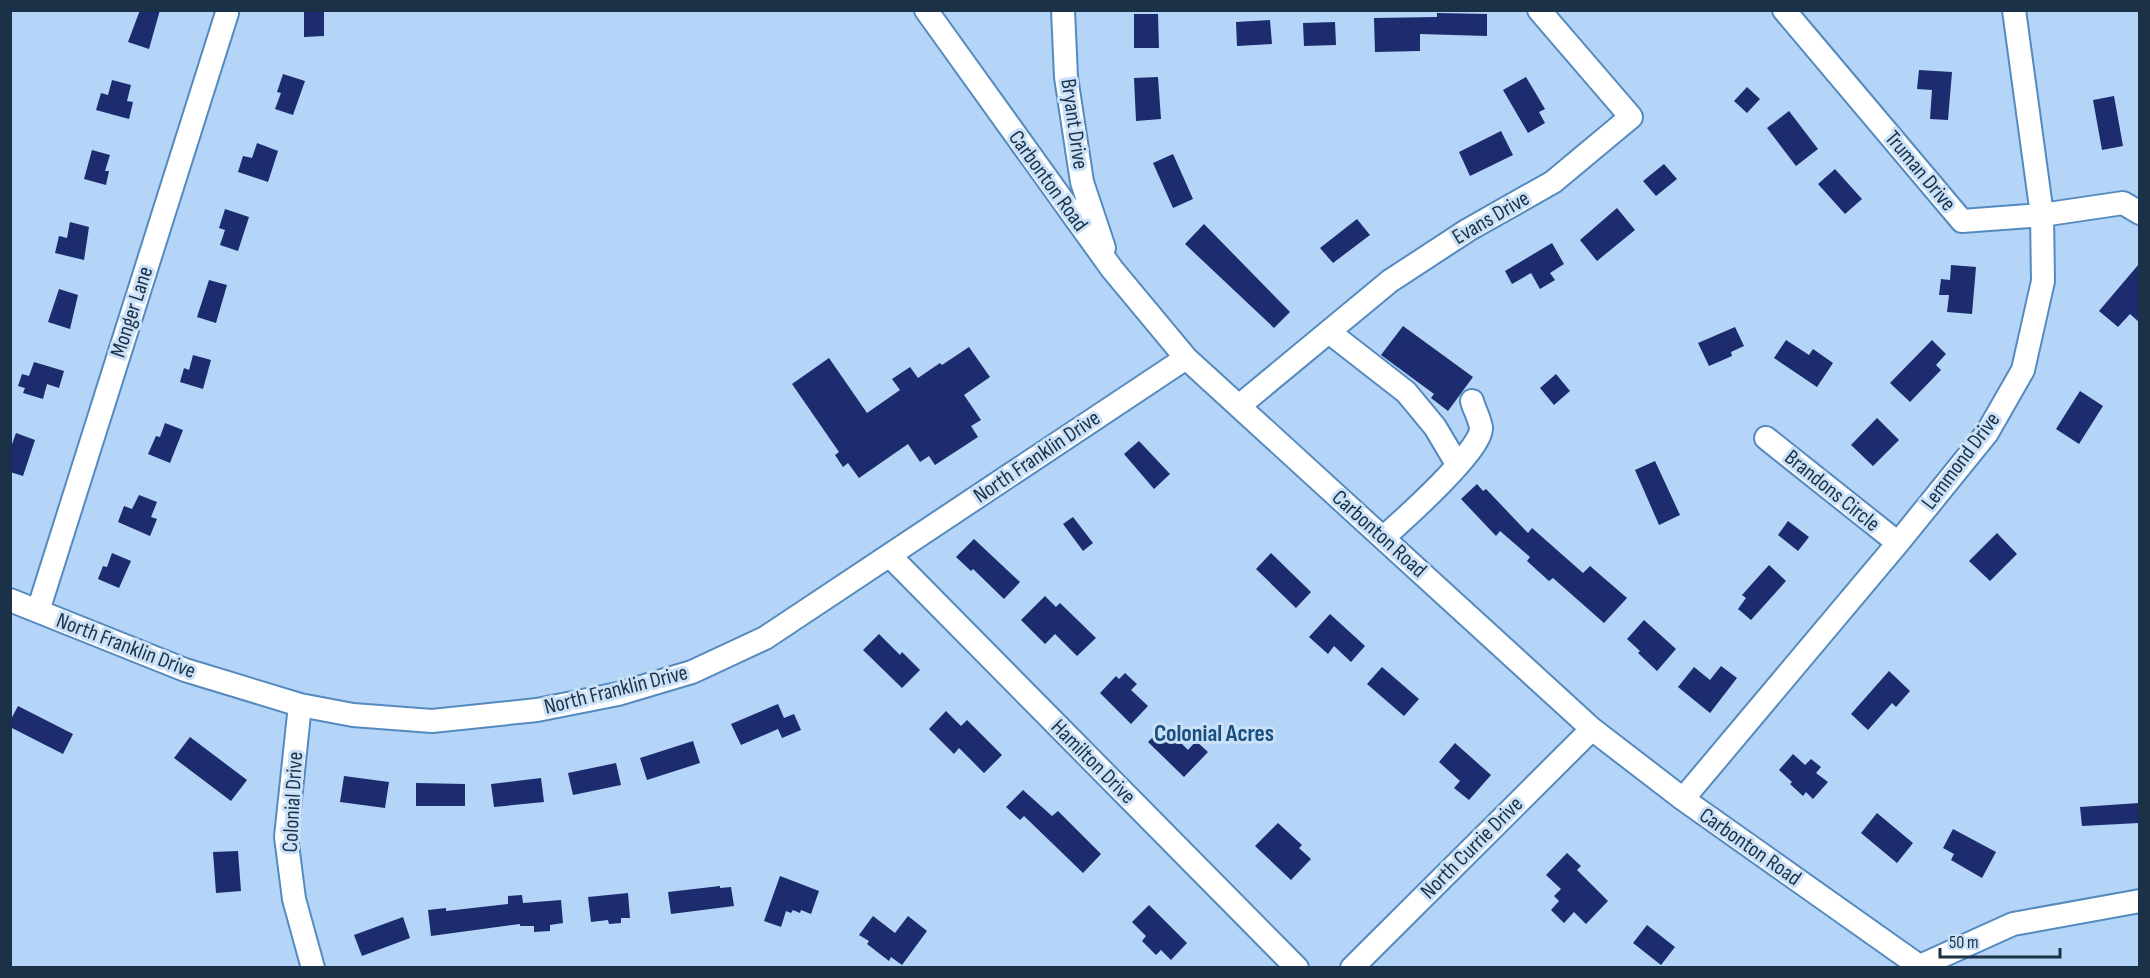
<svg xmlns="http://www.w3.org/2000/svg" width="2150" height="978" font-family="'Sofia Sans Condensed',sans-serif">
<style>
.building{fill:#1d2b6f}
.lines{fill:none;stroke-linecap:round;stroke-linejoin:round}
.minor-casing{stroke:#558abf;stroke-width:26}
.minor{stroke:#fff;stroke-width:22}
.labels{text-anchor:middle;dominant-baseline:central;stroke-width:6;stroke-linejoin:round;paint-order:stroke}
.street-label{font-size:22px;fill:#1a3147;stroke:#cbe1f8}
.neighbourhood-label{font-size:24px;font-weight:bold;fill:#194f80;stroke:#cbe1f8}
</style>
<rect width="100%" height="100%" fill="#b4d5f7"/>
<!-- building -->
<path class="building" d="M140 10H160L149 49 128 42Z
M304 10H324V36L304 37Z
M1437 13 1487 14V36L1420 34V51L1375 52 1374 18 1437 17Z
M1134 14H1158L1159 48H1134Z
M1270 20 1272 44 1237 46 1236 22Z
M1335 22 1336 45 1304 46 1303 23Z
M1919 70 1952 72 1948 120 1930 119 1932 90 1917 89Z
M283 74 305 81 293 115 275 109 281 93 277 92Z
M1158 77 1161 119 1136 121 1134 78Z
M1526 77 1545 109 1539 112 1545 123 1528 133 1503 90Z
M112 80 131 85 127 101 133 102 129 119 96 110 101 93 108 95Z
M1747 87 1760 99 1747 113 1734 101Z
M2114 96 2123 146 2102 150 2093 100Z
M1789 111 1818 149 1796 166 1767 128Z
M1501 131 1513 155 1470 176 1459 152Z
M257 143 278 151 268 182 238 172 243 156 252 158Z
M92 150 110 155 105 171H109L106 185 84 179Z
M1173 154 1193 199 1173 208 1153 163Z
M1664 164 1677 179 1656 196 1643 181Z
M1835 169 1862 199 1845 214 1818 184Z
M1617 208 1635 230 1597 261 1580 240Z
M225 209 249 217 238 251 220 245 225 230 219 228Z
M1357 219 1370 235 1333 263 1320 248Z
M70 222 89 227 84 260 55 253 59 236 67 238Z
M1204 224 1290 312 1274 328 1185 244Z
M1552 243 1564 264 1550 273 1555 280 1540 289 1531 273 1512 284 1505 271Z
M2139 264V322L2130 314 2118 327 2099 311Z
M1951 265 1976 267 1972 314 1947 312 1949 295H1939L1941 279 1950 280Z
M209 280 227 285 216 323 197 317Z
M59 289 78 295 70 329 48 322Z
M1403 326 1473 377 1448 411 1431 398 1434 394 1381 355Z
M1735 327 1744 346 1731 352 1732 356 1709 366 1698 343Z
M1786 340 1809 355 1813 349 1833 363 1817 387 1774 358Z
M1932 340 1946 354 1936 365 1941 370 1910 402 1890 383Z
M969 347 990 377 964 395 981 420 971 426 978 437 935 465 929 456 920 462 908 444 859 478 848 463 843 467 835 455 839 452 792 384 829 358 867 413 900 390 892 379 910 367 918 378 940 363 942 365Z
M193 355 211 360 203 389 180 382 184 368 189 370Z
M34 362 64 371 59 388 47 384 43 399 23 393 25 388 18 386 22 374 29 376Z
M1556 374 1570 391 1554 405 1540 388Z
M2080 391 2103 406 2079 444 2056 429Z
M1877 418 1899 440 1873 466 1851 445Z
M165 423 183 430 170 463 148 454 156 436 160 437Z
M16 433 35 440 23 476 10 472V450Z
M1139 441 1170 474 1154 489 1124 454Z
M1655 461 1680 515 1659 525 1635 470Z
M1477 484 1483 491 1486 489 1528 533 1532 528 1583 573 1590 566 1627 598 1604 623 1553 578 1549 581 1527 561 1530 557 1500 531 1496 536 1461 499Z
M139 495 157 502 151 517 157 519 150 536 118 522 124 506 132 509Z
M1073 517 1093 543 1083 551 1063 524Z
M1788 521 1809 537 1798 551 1778 535Z
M1997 533 2017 554 1990 581 1969 561Z
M974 539 1020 582 1004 599 973 569 971 571 956 557Z
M112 553 131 561 119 588 98 579 103 566 107 567Z
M1271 553 1311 592 1296 608 1256 569Z
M1769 565 1786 581 1751 620 1738 609 1746 598 1742 595Z
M1045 596 1056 607 1060 603 1096 638 1077 656 1055 634 1045 644 1021 620Z
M1330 614 1365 646 1351 662 1334 646 1328 654 1309 637Z
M1644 620 1676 649 1657 671 1638 653 1640 651 1627 639Z
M879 634 900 655 902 652 920 670 902 688 863 650Z
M1721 666 1737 678 1710 713 1678 687 1694 667 1710 680Z
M1382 667 1419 699 1404 716 1367 684Z
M1889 671 1910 691 1896 707 1892 703 1868 730 1851 714Z
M1125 673 1137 684 1131 690 1148 706 1131 724 1100 693 1116 676 1119 679Z
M778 704 784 718 794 714 801 730 782 738 778 729 741 745 731 724Z
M18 706 73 734 63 754 10 727V721Z
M946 711 961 726 967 720 1002 755 984 773 959 748 954 754 929 729Z
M1164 726 1188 750 1196 741 1208 752 1184 777 1148 742Z
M190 737 247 780 231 801 174 758Z
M693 741 700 763 647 780 640 758Z
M1455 743 1491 775 1469 800 1454 788 1460 781 1439 762Z
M1793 754 1805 765 1811 759 1821 767 1816 773 1828 782 1813 799 1806 792 1803 796 1790 784 1792 782 1779 770Z
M616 763 621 785 573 795 568 773Z
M344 776 389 782 385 808 340 802Z
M541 778 544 802 494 807 491 784Z
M416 783 465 784V806H416Z
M1023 790 1052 816 1058 811 1101 854 1083 873 1024 816 1020 820 1006 807Z
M2139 803V823L2082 826 2080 807Z
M1877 813 1913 843 1897 863 1861 833Z
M1278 823 1302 845 1299 848 1311 859 1291 880 1255 846Z
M1953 829 1996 852 1982 878 1951 860 1954 854 1943 848Z
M238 851 241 891 216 893 213 852Z
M1567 853 1581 866 1577 870 1608 901 1586 924 1574 912 1564 923 1551 910 1559 901 1554 896 1561 889 1546 875Z
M780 876 819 891 811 914 801 910 800 913 793 910 791 913 786 911 781 927 764 921Z
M720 886V888L731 887 734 906 671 914 668 892Z
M628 893 630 918H621V923L609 924 608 920 591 922 588 897Z
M522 895 523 903 561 900 563 923 550 925V931L534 932V926H520V924L431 936 428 910 446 908V911L508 904V896Z
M1149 905 1187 943 1171 960 1161 950 1156 955 1142 941 1146 936 1132 922Z
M873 916 895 933 908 916 927 931 902 965 891 957 889 961 867 944 869 941 859 935Z
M403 917 410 938 362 956 354 935Z
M1647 925 1675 947 1661 965 1633 943Z"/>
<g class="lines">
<!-- minor casing -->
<g class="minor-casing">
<path id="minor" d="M926 10 1112 269 1186 358 1592 729 1683 799 1922 968
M1063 10 1066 77 1082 182 1104 248
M1784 10 1962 221 2042 215 2123 203 2140 213
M1329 332 1406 392 1435 427 1457 464
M1239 406 1390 281 1468 230 1553 182 1631 117 1539 10
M1766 438 1898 543
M1383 538C1402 521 1482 450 1481 428 1480 419 1474 409 1472 401
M890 556 1297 968
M10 600 185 670 300 705 353 715 432 721 537 710 618 694 692 672 765 638 1186 358
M38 611 227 13
M300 705 286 837 294 899 313 968
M1683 799 1898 543 1987 433 2023 370 2043 281 2042 215 2014 10
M1920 966 2013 924 2140 901
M1352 968 1592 729"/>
</g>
<!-- minor -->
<use href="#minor" class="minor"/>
</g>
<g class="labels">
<!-- street labels -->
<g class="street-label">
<text transform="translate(1074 124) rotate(82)">Bryant Drive</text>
<text transform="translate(1920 171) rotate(50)">Truman Drive</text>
<text transform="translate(1048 181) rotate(54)">Carbonton Road</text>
<text transform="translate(1491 218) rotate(-30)">Evans Drive</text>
<text transform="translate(132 312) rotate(-72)">Monger Lane</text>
<text transform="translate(1037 457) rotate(-34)">North Franklin Drive</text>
<text transform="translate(1961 461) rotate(-53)">Lemmond Drive</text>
<text transform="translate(1832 491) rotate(39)">Brandons Circle</text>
<text transform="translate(1379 534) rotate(42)">Carbonton Road</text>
<text transform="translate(126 646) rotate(21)">North Franklin Drive</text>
<text transform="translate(616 690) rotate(-14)">North Franklin Drive</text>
<text transform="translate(1093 762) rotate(45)">Hamilton Drive</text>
<text transform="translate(293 802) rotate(-87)">Colonial Drive</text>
<text transform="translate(1750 847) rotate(35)">Carbonton Road</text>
<text transform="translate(1472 848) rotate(-45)">North Currie Drive</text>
</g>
<!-- neighbourhood labels -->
<g class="neighbourhood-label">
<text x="1214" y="733">Colonial Acres</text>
</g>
</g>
<!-- border -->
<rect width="2150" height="978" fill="none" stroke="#1a3147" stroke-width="24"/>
<!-- scale -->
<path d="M1940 948v9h120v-9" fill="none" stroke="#1a3147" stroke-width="3"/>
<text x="1949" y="948" font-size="18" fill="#1a3147" stroke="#cbe1f8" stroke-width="4.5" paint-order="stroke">50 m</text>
</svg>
